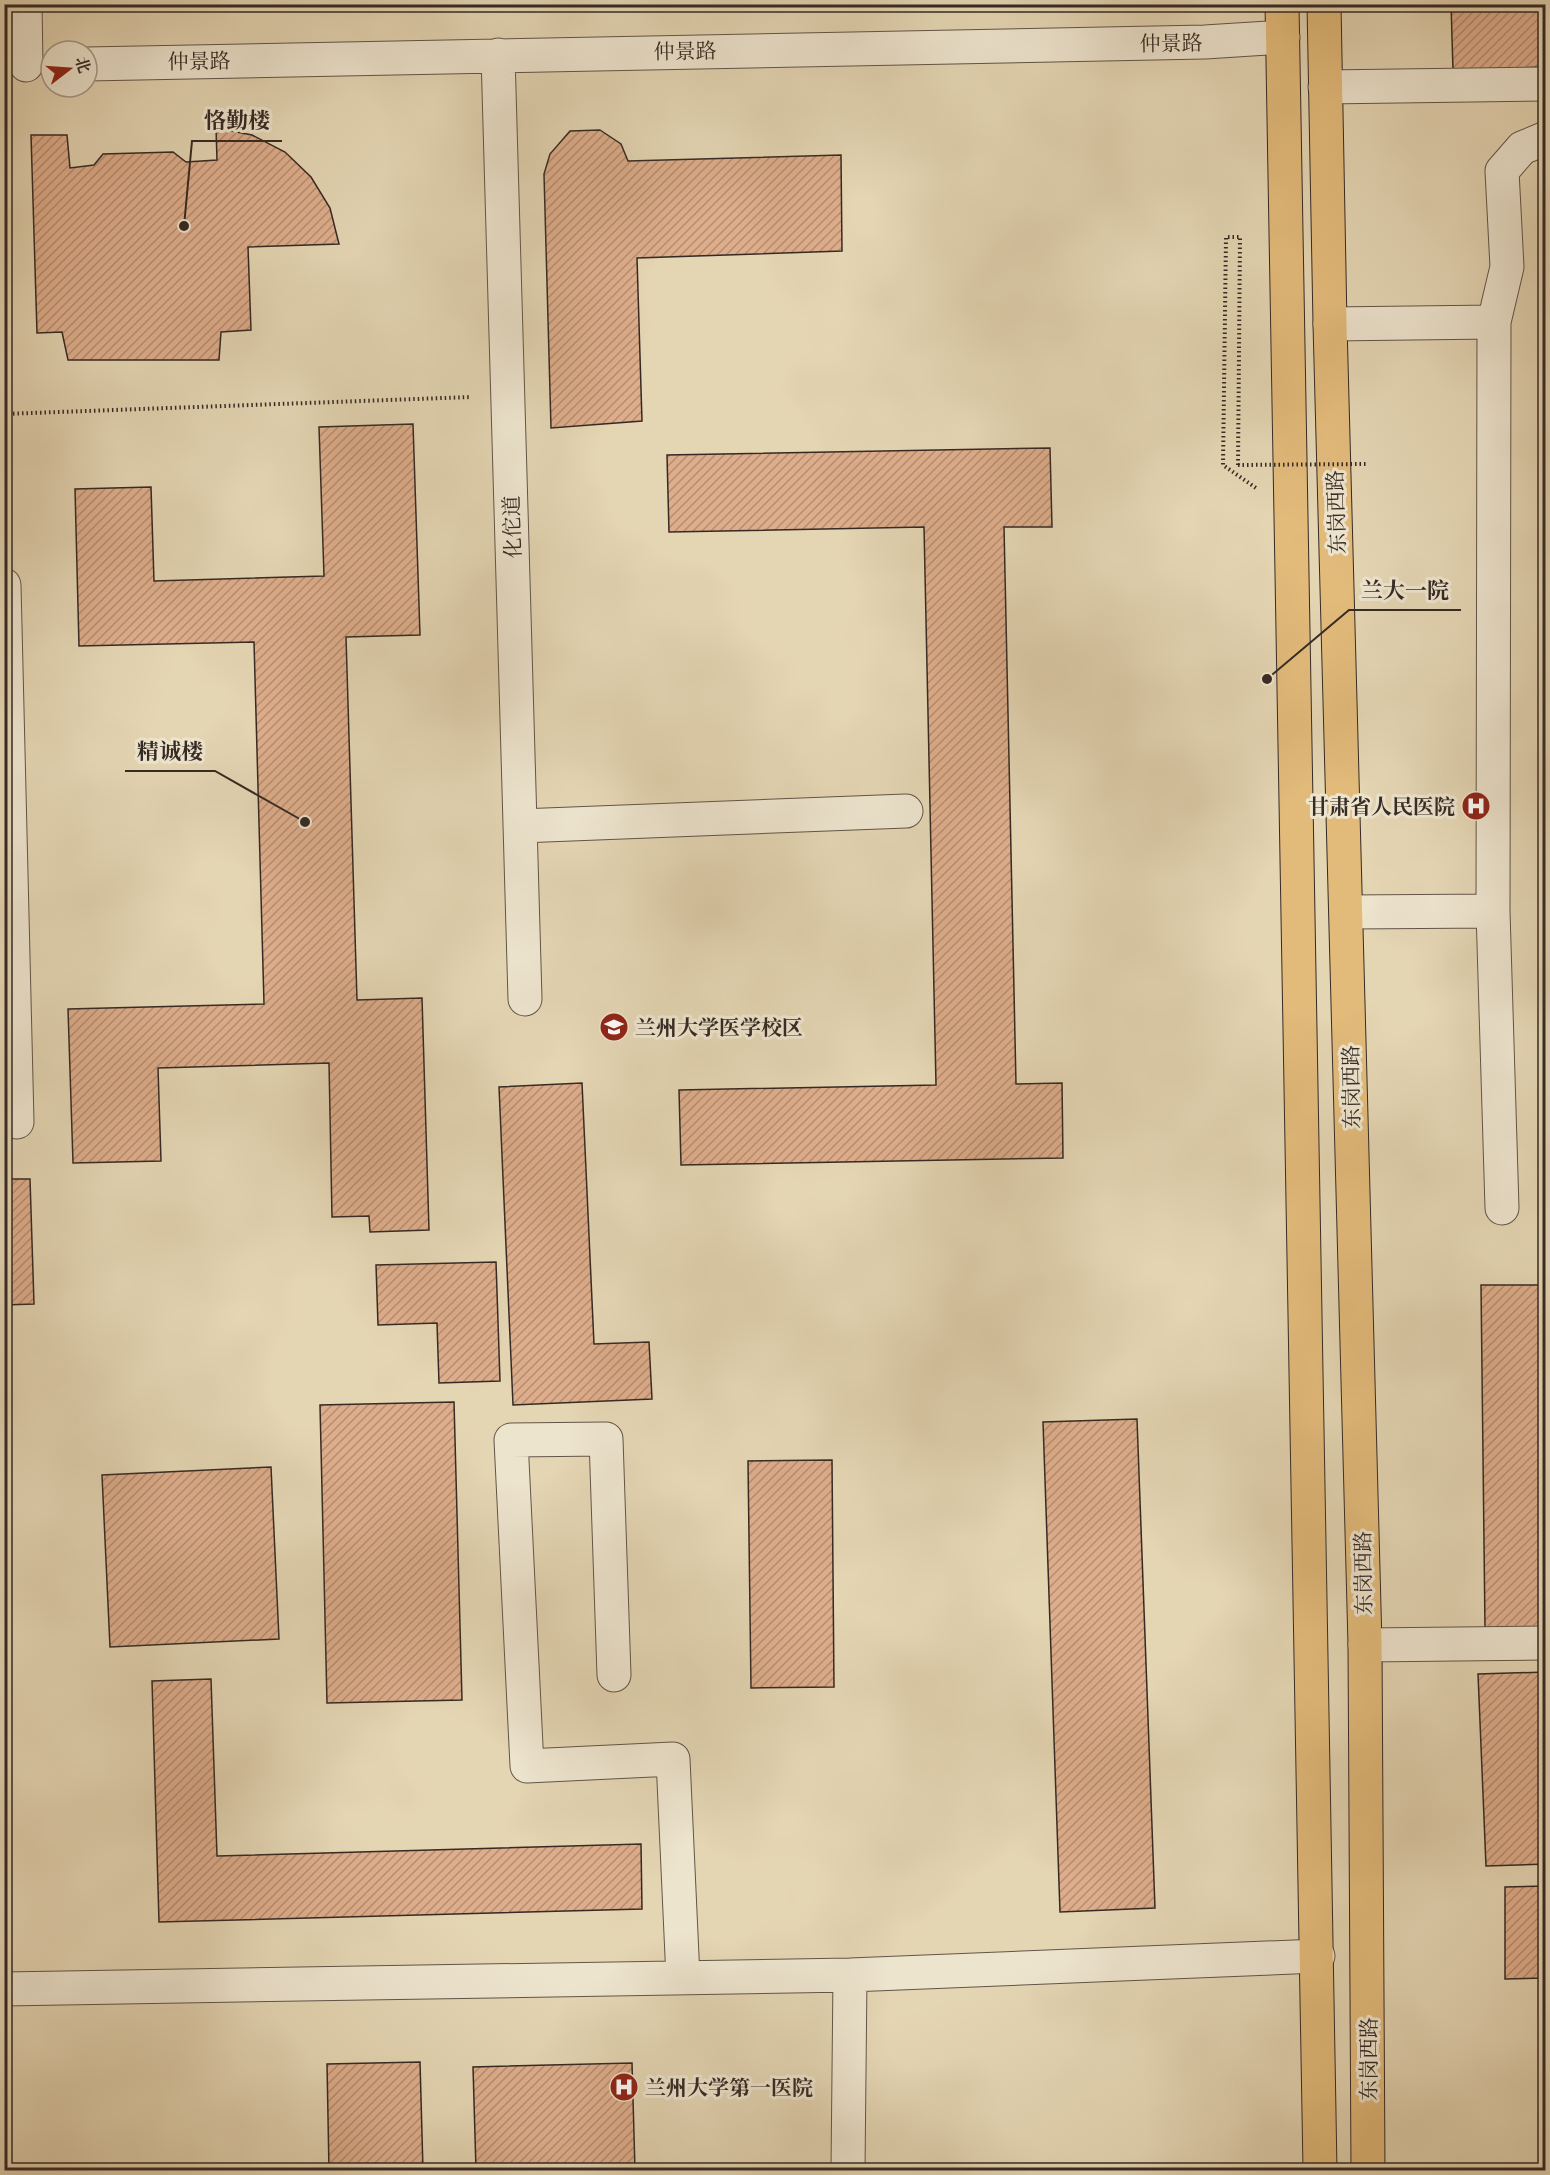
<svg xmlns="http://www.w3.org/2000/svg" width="1550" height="2175" font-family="'EB Garamond','Noto Serif SC',serif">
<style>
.building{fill:url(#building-hatch);stroke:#352a24;stroke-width:1.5}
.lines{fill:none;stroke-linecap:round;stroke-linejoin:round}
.minor-casing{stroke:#615548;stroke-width:35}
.major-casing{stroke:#352a24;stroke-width:35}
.path{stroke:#352a24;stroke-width:4;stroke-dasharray:1.5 3;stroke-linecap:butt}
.minor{stroke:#ede4ce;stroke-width:33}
.major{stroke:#e2ba7a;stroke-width:33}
.path-bridge{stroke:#352a24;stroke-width:4;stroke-dasharray:1.5 3;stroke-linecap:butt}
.labels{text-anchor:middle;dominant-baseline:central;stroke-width:6;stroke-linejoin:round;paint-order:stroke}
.street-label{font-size:21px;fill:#352a24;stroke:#ede4ce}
.poi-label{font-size:21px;font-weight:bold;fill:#352a24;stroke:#ede4ce;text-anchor:start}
.leader{fill:none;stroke:#352a24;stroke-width:2}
.callout-dot{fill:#352a24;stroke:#ede4ce;stroke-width:2}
.callout-label{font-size:22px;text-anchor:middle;font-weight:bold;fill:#352a24;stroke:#ede4ce;stroke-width:6;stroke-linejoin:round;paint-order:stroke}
</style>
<defs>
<pattern id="building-hatch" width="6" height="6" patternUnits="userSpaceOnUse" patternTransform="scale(1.5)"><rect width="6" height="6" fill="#dead8b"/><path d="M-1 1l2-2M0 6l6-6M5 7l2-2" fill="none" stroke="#b58d71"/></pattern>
</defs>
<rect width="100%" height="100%" fill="#e4d5b3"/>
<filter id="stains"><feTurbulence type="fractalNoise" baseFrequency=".00333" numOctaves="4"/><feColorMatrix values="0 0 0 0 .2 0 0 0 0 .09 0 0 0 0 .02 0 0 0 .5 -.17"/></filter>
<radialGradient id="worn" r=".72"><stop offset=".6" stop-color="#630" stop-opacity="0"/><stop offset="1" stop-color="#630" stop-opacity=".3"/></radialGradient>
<!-- building -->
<path class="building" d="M1451 4H1546V67L1453 70Z
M216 128 252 135 285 152 311 177 330 208 339 244 248 247 251 330 221 332 219 360H68L62 332 37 333 31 135H67L70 168 94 165 103 154 173 152 186 162 217 160Z
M600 130 621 144 628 161 841 155 842 251 637 258 642 421 551 428 544 174 550 154 570 131Z
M413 424 420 635 346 637 357 1000 422 998 429 1230 370 1232 369 1216 332 1217 329 1063 158 1068 161 1161 73 1163 68 1009 264 1004 254 642 79 646 75 489 151 487 154 581 324 576 319 427Z
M1050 448 1052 527H1004L1016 1084 1062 1083 1063 1158 681 1165 679 1090 936 1085 924 527 669 532 667 455Z
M582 1083 594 1344 649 1342 652 1399 513 1405 499 1087Z
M4 1179H30L34 1304 4 1305Z
M496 1262 500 1381 439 1383 437 1323 378 1325 376 1265Z
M1481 1285H1546V1627L1485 1628Z
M454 1402 462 1700 327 1703 320 1405Z
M1137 1419 1155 1908 1060 1912 1043 1422Z
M832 1460 834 1687 751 1688 748 1461Z
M271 1467 279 1639 110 1647 102 1475Z
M1546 1672V1864L1486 1866 1478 1674Z
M211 1679 217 1856 641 1844 642 1909 159 1922 152 1681Z
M1546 1886V1978L1505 1979V1887Z
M420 2062 423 2170H329L327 2064Z
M632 2063 635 2170H476L473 2067Z"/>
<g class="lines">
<!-- minor casing -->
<g class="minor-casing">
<path id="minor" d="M25 4 26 65
M498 55 525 999
M87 64 1205 42 1283 37
M1325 87 1546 84
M1494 322 1507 267 1502 171 1522 148 1546 138
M1330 324 1494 322 1493 911 1502 1208
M4 585 17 1122
M520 826 906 811
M1347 912 1493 911
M1365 1645 1546 1643
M614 1675 606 1439 511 1440 527 1766 673 1759 683 1978
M4 1989 850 1975 1318 1956
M848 2170 850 1975"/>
</g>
<!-- major casing -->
<g class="major-casing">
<path id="major" d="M1282 4 1320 2170
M1324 4 1330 324 1365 1645 1368 2170"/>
</g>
<!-- path -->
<path class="path" d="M4 414 471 397
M1238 465 1240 237H1226L1223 465 1256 488"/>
<!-- minor -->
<use href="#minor" class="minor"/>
<!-- major -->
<use href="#major" class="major"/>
<!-- path-bridge -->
<path class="path-bridge" d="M1238 465 1366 464"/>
</g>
<!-- icons -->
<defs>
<g id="hospital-disc" transform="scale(1.5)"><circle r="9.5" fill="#8f2418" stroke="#ede4ce"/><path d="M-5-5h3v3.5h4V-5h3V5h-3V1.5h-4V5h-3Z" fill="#fff"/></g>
<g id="university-disc" transform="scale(1.5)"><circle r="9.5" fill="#8f2418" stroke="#ede4ce"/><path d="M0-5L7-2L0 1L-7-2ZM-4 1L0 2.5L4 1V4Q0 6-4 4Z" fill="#fff"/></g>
</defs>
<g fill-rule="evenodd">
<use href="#hospital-disc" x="1476" y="806"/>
<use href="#university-disc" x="614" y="1027"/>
<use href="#hospital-disc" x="624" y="2087"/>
</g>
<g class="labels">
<!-- street labels -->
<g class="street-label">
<text transform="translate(1171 43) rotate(-1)">仲景路</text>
<text transform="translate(685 51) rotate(-1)">仲景路</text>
<text transform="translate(199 61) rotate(-1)">仲景路</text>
<text transform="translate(1336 512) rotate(-92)">东岗西路</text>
<text transform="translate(512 527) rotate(-92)">化佗道</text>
<text transform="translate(1351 1087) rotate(-91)">东岗西路</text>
<text transform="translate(1363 1573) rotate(-91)">东岗西路</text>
<text transform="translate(1368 2059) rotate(-90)">东岗西路</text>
</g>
<!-- poi labels -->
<g class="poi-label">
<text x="1455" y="806" text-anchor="end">甘肃省人民医院</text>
<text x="635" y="1027">兰州大学医学校区</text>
<text x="645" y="2087">兰州大学第一医院</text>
</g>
</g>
<!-- callouts -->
<path class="leader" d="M184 226L192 141H282M1267 679L1349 610H1461M305 822L215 771H125"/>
<g class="callout-dot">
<circle cx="184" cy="226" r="6"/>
<circle cx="1267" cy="679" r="6"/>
<circle cx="305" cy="822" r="6"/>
</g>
<g class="callout-label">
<text x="237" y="128">恪勤楼</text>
<text x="1405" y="598">兰大一院</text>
<text x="170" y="759">精诚楼</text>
</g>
<!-- margin -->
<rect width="1550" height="2175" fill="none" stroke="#e4d5b3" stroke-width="24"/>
<rect x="6" y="6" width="1538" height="2163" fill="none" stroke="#352a24" stroke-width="3"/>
<rect x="12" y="12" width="1526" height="2151" fill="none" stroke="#352a24" stroke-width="1.5"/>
<!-- north arrow -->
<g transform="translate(69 69) rotate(73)"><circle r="28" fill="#ede4ce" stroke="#a39a8a" stroke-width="1.5"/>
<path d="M0-4.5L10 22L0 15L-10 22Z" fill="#8f2418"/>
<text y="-9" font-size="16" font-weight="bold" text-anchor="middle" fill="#352a24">北</text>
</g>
<rect width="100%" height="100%" filter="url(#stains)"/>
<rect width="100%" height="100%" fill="url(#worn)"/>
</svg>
